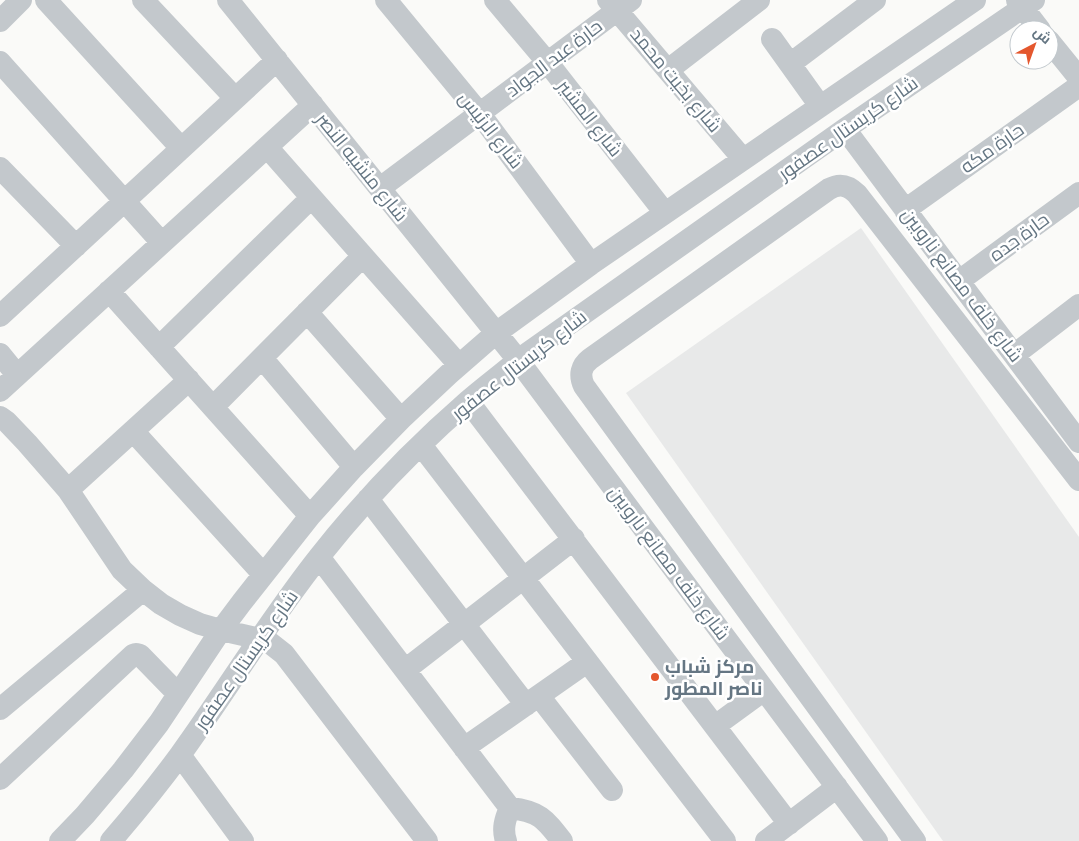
<svg xmlns="http://www.w3.org/2000/svg" width="1079" height="841" font-family="Cabin,Cairo,sans-serif">
<style>
.built{fill:#e8e9e9}
.lines{fill:none;stroke-linecap:round;stroke-linejoin:round}
.minor{stroke:#c3c8cc;stroke-width:22}
.poi-dot{fill:#e4572e;stroke:#fff;stroke-width:2}
.labels{text-anchor:middle;dominant-baseline:central;stroke-width:5;stroke-linejoin:round;paint-order:stroke}
.street-label{font-size:19px;fill:#657683;stroke:#fff}
.poi-label{font-size:19px;font-weight:bold;fill:#657683;stroke:#fff;text-anchor:start}
</style>
<rect width="100%" height="100%" fill="#fafaf8"/>
<!-- built -->
<path class="built" d="M861 228 1079 537V841H943L626 393Z"/>
<g class="lines">
<!-- minor -->
<path class="minor" d="M46 0 181 148
M143 0 235 98
M228 0 518 360 877 841
M386 0 480 114 591 264
M495 0 548 63 665 213
M608 0 743 159
M1017 0 1040 30
M0 21 21 0
M772 39 820 106
M1049 41 1079 78
M0 62 162 243
M790 64 875 0
M668 70 759 0
M845 129 1079 442
M267 147 459 365
M0 168 76 246
M380 188 631 0
M905 210 1079 86
M959 281 1079 193
M109 291 310 516
M307 312 401 419
M0 316 277 60
M159 347 311 198
M0 354 17 375
M1014 355 1079 305
M262 358 354 467
M0 391 313 105
M468 401 789 824
M213 407 363 256
M0 417 7 422 27 443 68 490 122 570 143 590 161 604 180 615 200 624 221 630 260 639 270 643 284 654 427 841
M133 431 263 574
M421 445 725 841
M68 490 189 380
M368 499 526 705
M319 557 510 808C539 811 545 819 562 841
M405 670 574 539
M539 696 612 790
M0 709 143 590
M715 726 764 690
M464 748 587 662
M180 755 243 841
M0 779 133 655 136 654 140 655 178 694
M60 841 85 815 123 770 159 723 221 630 242 602 310 516 354 467 401 419 449 374 496 333 591 264 975 0
M111 841C135 813 158 785 180 755 227 690 269 620 319 557 364 500 414 448 468 401 484 387 502 374 518 360L845 129 1034 0
M506 841C502 829 505 819 510 808
M766 841 837 787
M915 841 584 386C579 375 581 366 590 359L829 189C840 183 848 185 857 194L1079 480"/>
</g>
<!-- markers -->
<circle class="poi-dot" cx="655" cy="677" r="5"/>
<g class="labels">
<!-- street labels -->
<g class="street-label">
<text transform="translate(554 58) rotate(-37)">حارة عبد الجواد</text>
<text transform="translate(676 80) rotate(50)">شارع بخيت محمد</text>
<text transform="translate(590 118) rotate(52)">شارع المشير</text>
<text transform="translate(848 128) rotate(-35)">شارع كريستال عصفور</text>
<text transform="translate(491 130) rotate(52)">شارع الرئيس</text>
<text transform="translate(992 148) rotate(-35)">حارة مكه</text>
<text transform="translate(362 167) rotate(51)">شارع منشيه النصر</text>
<text transform="translate(1019 237) rotate(-36)">حارة جده</text>
<text transform="translate(962 285) rotate(53)">شارع خلف مصانع ناروبين</text>
<text transform="translate(519 365) rotate(-38)">شارع كريستال عصفور</text>
<text transform="translate(669 563) rotate(53)">شارع خلف مصانع ناروبين</text>
<text transform="translate(246 660) rotate(-55)">شارع كريستال عصفور</text>
</g>
<!-- poi labels -->
<g class="poi-label">
<text x="665" y="666">مركز شباب<tspan x="665" dy="22">ناصر المطور</tspan></text>
</g>
</g>
<!-- north arrow -->
<g transform="translate(1034 45) rotate(41)"><circle r="24" fill="#ffffff" stroke="#c1c8cd"/>
<path d="M0-4L9 19L0 12L-9 19Z" fill="#e4572e"/>
<text y="-8" font-size="14" font-weight="bold" text-anchor="middle" fill="#657683">ش</text>
</g>
</svg>
